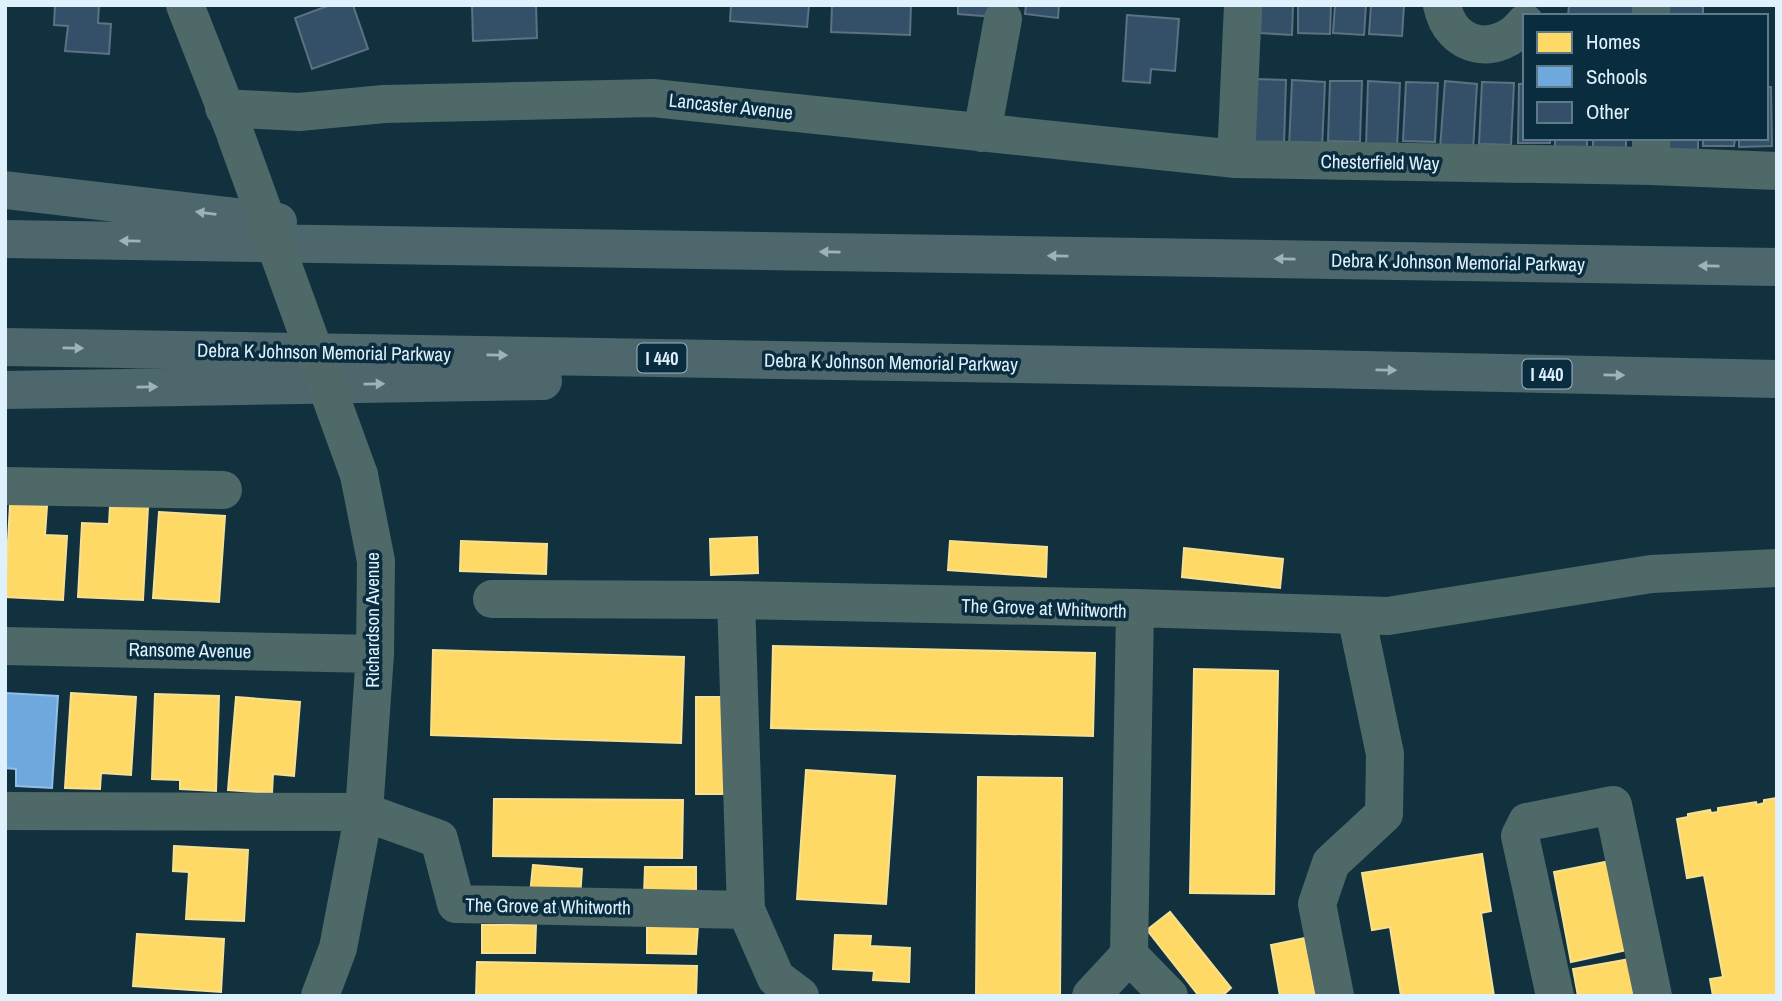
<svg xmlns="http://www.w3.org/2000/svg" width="1782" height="1001" font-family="'Archivo Narrow',sans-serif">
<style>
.homes{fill:#ffd966;stroke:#f5e093;stroke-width:2}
.schools{fill:#6fa8dc;stroke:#90bee6;stroke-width:2}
.building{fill:#345068;stroke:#5c7182;stroke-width:2}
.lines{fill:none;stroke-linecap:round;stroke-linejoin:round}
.minor{stroke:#4f6868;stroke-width:38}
.highway{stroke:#4e676d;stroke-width:38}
.minor-bridge{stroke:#4f6868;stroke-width:38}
.oneway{fill:#9db3bc}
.labels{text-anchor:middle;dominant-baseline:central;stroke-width:7;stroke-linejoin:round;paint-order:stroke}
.shield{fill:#092c3f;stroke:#9eb6c4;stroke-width:2}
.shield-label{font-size:18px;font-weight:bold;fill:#def1fd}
.street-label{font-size:19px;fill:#def1fd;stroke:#092c3f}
</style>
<rect width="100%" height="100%" fill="#12313f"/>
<!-- homes -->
<path class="homes" d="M10 504 47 506 45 535 67 536 63 600 5 597Z
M110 506 148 507 143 600 78 597 82 523 109 524Z
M159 512 225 516 219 602 153 598Z
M757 537 758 573 711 575 710 539Z
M461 541 547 544 546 574 460 571Z
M950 541 1047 547 1046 577 948 570Z
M1184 548 1283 559 1280 588 1182 577Z
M773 646 1095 653 1093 736 771 728Z
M433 650 684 657 681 743 431 735Z
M1194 669 1278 671 1274 894 1190 893Z
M71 693 136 697 131 775 101 773 100 789 65 788Z
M155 694 219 696 216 791 180 789V780L152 779Z
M236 697 300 702 294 776 273 774 272 793 228 790Z
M696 697H724V794H696Z
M806 770 895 776 886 904 797 899Z
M978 777 1062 778 1060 996H976Z
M1777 798V996H1713L1710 979 1723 977 1704 875 1687 878 1677 819 1688 817V814L1710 810 1711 813 1718 812V808L1756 802 1757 805 1764 803V800Z
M494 799 683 800 682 858 493 856Z
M174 846 248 850 244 921 186 919 189 872 173 871Z
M1482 854 1491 911 1481 913 1494 996H1401L1390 927 1372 930 1362 873Z
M1610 861 1627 950 1571 962 1554 872Z
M533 865 582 869 580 898 530 894Z
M645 867H696V896H644Z
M1170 912 1231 988 1222 996H1199L1147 930Z
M647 924 698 925 696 954 647 953Z
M482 925H536L535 953H482Z
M137 934 224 939 221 992 133 986Z
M835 935 871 936 870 946 910 948 909 982 873 980 874 971 833 969Z
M1305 938 1316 996H1280L1271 945Z
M1630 959 1636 996H1578L1573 969Z
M477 962 697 966 696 996H476Z"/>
<!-- schools -->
<path class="schools" d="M5 693 58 696 52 788 16 786V769L5 768Z"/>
<!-- building -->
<path class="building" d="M55 5H99L98 23 111 24 109 54 65 51 68 26 54 25Z
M330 5H353L368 49 312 69 295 18Z
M472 5H536L537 38 473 41Z
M731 5H809L807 27 730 21Z
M832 5H911L910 35 831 32Z
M958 5H996L995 17 958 14Z
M1026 5H1059L1058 18 1025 14Z
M1261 5H1293L1292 35 1260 33Z
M1298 5H1331L1330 34 1298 33Z
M1335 5H1366L1364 35 1333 33Z
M1371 5H1404L1402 36 1369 34Z
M1569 5H1635L1634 16H1568Z
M1666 5H1703V16H1666Z
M1127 15 1179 19 1175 71 1151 69 1150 83 1123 81Z
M1253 79 1286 80 1284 145 1252 144Z
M1292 80 1325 82 1322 148 1289 147Z
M1330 81H1362L1360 142 1328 141Z
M1368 81 1400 83 1397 148 1366 147Z
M1445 81 1477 84 1473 151 1440 149Z
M1406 82 1438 83 1435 142 1403 141Z
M1482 82 1514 83 1511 145 1479 144Z
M1519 84H1525V138H1550V143H1518Z
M1766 87H1771L1772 146 1739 147V138H1766Z
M1555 138H1587V152L1555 151Z
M1593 138H1626V150H1593Z
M1666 138H1698V152H1666Z
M1703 138H1735L1734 146H1703Z"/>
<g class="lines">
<!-- minor -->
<path class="minor" d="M185 5 234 130
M1243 5 1236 159 1651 166V138
M1442 5C1451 50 1498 57 1525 23
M1651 5V16
M224 108 299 112 384 104 653 98 1236 159
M982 133 1003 19
M1651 166 1777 171
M5 486 223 490
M492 599 736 600
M1135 608 1388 616 1651 574 1777 568
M5 646 375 654
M5 811 364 812 439 839 456 904 746 910
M1129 955 1169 996
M320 996 338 948 364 812 375 654 376 561 359 475
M800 996 776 978 746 910 736 600 1135 608 1129 955 1091 996
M1335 996 1317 904 1331 863 1384 814 1385 754 1356 615
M1555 996 1520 836 1527 822 1613 805 1653 996"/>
<!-- highway -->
<path class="highway" d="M5 190 278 222
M5 239 1777 267
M5 347 1318 369 1777 379
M5 390 543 381"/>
<!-- minor-bridge -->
<path class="minor-bridge" d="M236 136 359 475"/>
</g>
<!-- one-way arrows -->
<defs><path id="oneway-solid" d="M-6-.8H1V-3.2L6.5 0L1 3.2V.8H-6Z" transform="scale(1.75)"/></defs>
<g class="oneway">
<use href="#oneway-solid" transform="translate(206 213) rotate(-173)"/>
<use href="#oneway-solid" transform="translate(130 241) rotate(-179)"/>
<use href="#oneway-solid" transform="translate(830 252) rotate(-179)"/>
<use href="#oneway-solid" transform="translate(1058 256) rotate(-179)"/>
<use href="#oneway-solid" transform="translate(1285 259) rotate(-179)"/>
<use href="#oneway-solid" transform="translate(1709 266) rotate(-179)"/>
<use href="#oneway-solid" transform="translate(73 348) rotate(1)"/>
<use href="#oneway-solid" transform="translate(497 355) rotate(1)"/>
<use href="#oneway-solid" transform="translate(1386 370) rotate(1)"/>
<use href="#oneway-solid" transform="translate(1614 375) rotate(1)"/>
<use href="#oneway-solid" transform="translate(374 384) rotate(-1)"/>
<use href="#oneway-solid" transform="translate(147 387) rotate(-1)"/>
</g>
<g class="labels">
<!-- shield labels -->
<g class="shield">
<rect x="637.5" y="343.5" width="49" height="29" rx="5"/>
<rect x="1522.5" y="359.5" width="49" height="29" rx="5"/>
</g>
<g class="shield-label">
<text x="662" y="358">I 440</text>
<text x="1547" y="374">I 440</text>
</g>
<!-- street labels -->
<g class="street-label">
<text transform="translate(731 106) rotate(6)">Lancaster Avenue</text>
<text transform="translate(1380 162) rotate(1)">Chesterfield Way</text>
<text transform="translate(1458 262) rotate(1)">Debra K Johnson Memorial Parkway</text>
<text transform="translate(324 352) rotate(1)">Debra K Johnson Memorial Parkway</text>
<text transform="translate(891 362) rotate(1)">Debra K Johnson Memorial Parkway</text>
<text transform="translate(1044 608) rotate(2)">The Grove at Whitworth</text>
<text transform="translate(372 620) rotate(-90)">Richardson Avenue</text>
<text transform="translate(190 650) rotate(1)">Ransome Avenue</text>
<text transform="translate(548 906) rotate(1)">The Grove at Whitworth</text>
</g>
</g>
<!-- border -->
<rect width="1782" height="1001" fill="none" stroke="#def1fd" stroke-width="14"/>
<!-- legend -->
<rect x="1523" y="14" width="245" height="126" fill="#092c3f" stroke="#5e7b8b" stroke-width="2"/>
<rect x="1537" y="32" width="35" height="21" fill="#ffd966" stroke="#5e7b8b" stroke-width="2"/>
<text x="1586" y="49" font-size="21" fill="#def1fd">Homes</text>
<rect x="1537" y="66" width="35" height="21" fill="#6fa8dc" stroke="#5e7b8b" stroke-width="2"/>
<text x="1586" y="84" font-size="21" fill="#def1fd">Schools</text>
<rect x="1537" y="102" width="35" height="21" fill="#345068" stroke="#5e7b8b" stroke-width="2"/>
<text x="1586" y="119" font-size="21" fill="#def1fd">Other</text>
</svg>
